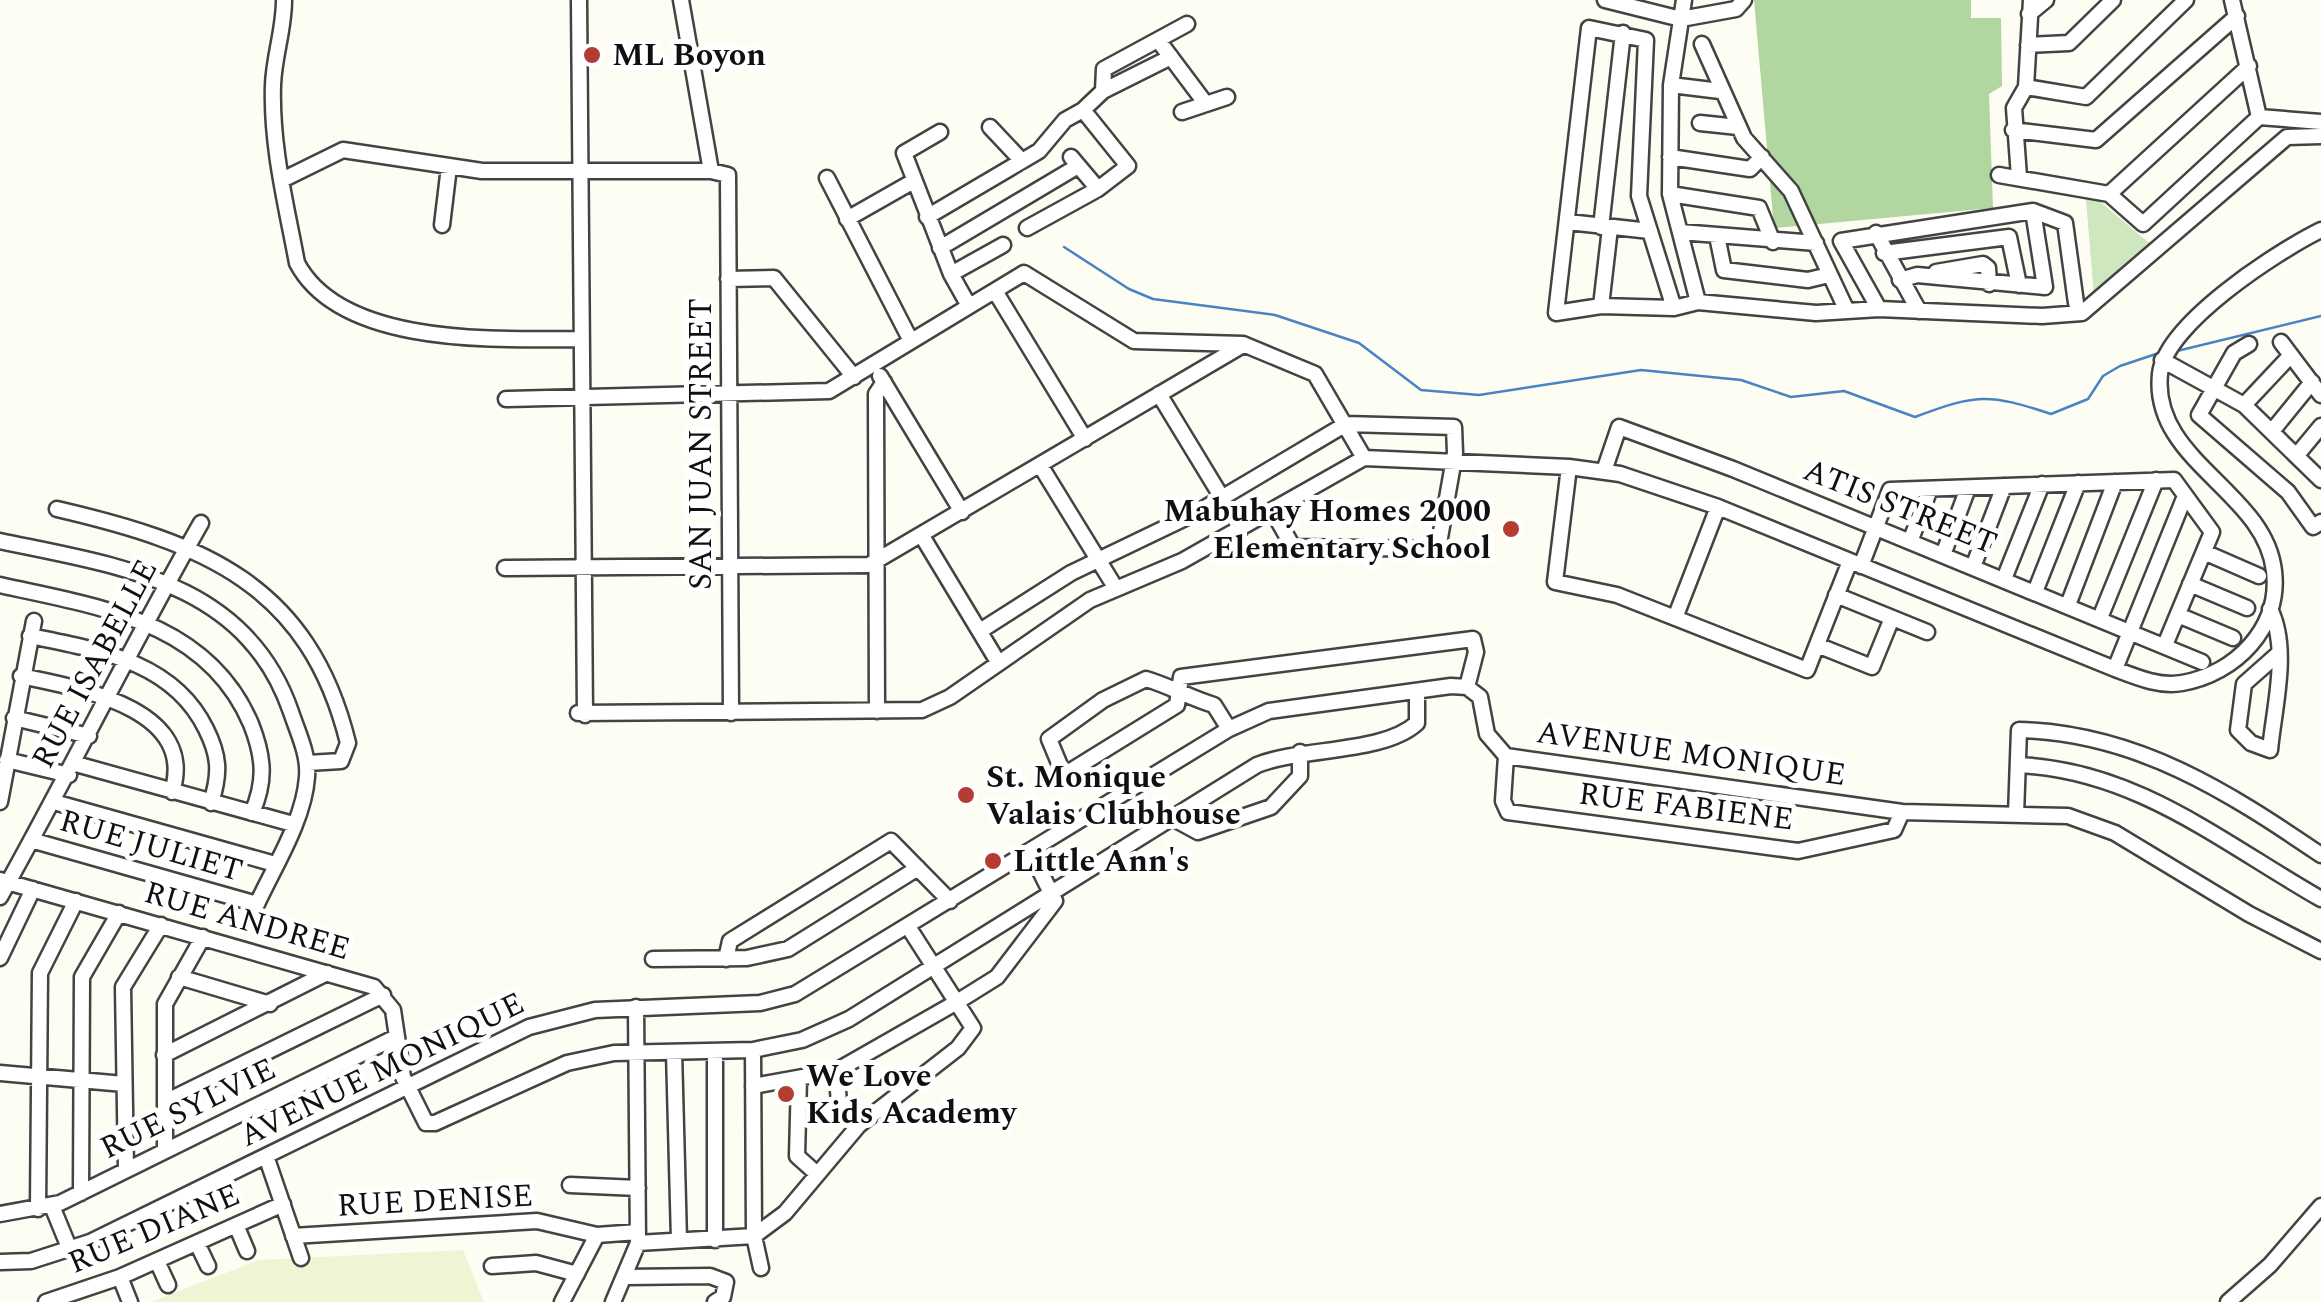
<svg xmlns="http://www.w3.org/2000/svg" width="2321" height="1302" font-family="Spectral,serif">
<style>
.farmland{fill:#f1f3d5}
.green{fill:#cee7bf}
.forest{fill:#b1d69f}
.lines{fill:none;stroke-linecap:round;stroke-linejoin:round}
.stream{stroke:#4883c3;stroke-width:2.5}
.minor-casing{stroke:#434343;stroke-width:19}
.minor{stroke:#fff;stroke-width:14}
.poi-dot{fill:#b53c32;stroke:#fff;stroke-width:4}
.labels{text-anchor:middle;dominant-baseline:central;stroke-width:10;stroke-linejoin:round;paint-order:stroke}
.poi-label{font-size:32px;font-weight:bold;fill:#101010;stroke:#fff;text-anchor:start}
.street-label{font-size:32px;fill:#101010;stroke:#fff}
</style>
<rect width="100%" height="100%" fill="#fefdf3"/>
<!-- farmland -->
<path class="farmland" d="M463 1250 484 1302H151L259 1260Z"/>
<!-- green -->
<path class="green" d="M2092 195 2154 247 2094 296 2086 200Z"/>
<!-- forest -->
<path class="forest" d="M1754 0H1971V18H2001L2002 86 1989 94 1993 208 1774 228Z"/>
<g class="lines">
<!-- stream -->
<path class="stream" d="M1064 247 1129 289 1153 299 1275 315 1359 343 1421 390 1479 395 1641 370 1741 380 1791 397 1844 391 1915 417C1976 394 1988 393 2051 414L2088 399 2103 376 2120 366 2159 353
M2177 351 2321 316"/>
<!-- minor casing -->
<g class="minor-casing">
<path id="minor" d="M284 0C284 30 274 56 273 85 271 146 286 204 297 263 342 348 501 339 582 339
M579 0 585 715
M681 0 711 171
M1605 0 1681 19 1736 9 1744 0
M1684 0 1671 85 1670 194 1698 302
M2232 0 2259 117
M2029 14 2046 0
M1158 40 1206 104
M1702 44 1744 138 1791 191 1847 311
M2028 45 2069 43 2113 0
M1671 85 1720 91
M2026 87 2086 97 2186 0
M1103 91 1104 69 1187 24
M1083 110 1103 91 1171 57
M1182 112 1227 97
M1700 123 1738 127
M990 127 1022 161
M2013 130 2096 140 2237 16
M940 132 904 153 951 274 969 306
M1071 157 1098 189
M1670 157 1750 169 1762 157
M1999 175 2109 194 2143 224 2259 117 2321 122
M2019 177 2014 108 2026 87 2031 0
M827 178 911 341
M282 180 343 150 482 171H711L728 175 731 713
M1670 194 1759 208 1773 242
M2109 194 2249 66
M927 217 1039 151 1065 120 1083 110 1128 166 1098 189 1027 228
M847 219 912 182
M1568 222 1650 231
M442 225 449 167
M1601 227 1623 33
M1680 232 1816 243
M1876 233 1919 311
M1717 236 1724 270 1808 280 1829 275
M940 248 1078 166
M1884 253 2009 237 2019 285
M1936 272 1983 264 1988 268 1989 284
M951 274 1003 245
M728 279 774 278 854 377
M1900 280 1917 275 2045 287 2033 211
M995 291 1085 439
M1601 306 1610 228
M1674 308 1639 196 1646 40 1589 28 1556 313 1601 306 1674 308 1698 302 1816 313 1879 309 2042 316 2082 313 2287 137 2321 136
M1879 309 1841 241 2033 211 2065 223 2076 303
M2281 342 2321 395
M2249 344 2234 353 2199 415 2288 492 2313 527 2321 522
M2162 360 2244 405 2321 480
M880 376 962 512
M1159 394 1241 529
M506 399 829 391 1024 273 1134 341 1243 344 1315 374 1364 458
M2244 405 2291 355
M2273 430 2312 382
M2297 455 2321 426
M1040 465 1115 587
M1569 467 1555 582 1617 595 1807 670 1850 561
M1604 471 1619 427 1733 469 2202 662
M57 509C203 543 309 584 348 743L341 761 308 763
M922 536 998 662
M0 541C118 566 246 581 291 712 298 733 309 755 307 777 304 820 275 865 257 904L31 840
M1910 542 1930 489
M2204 552 2259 576
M1943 555 1968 488
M1861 566 1890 490 2174 480 2212 532 2165 645
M1973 567 2004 486
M505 568 869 565 1243 345
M2004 579 2042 484
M2190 584 2247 608
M0 585C98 607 207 620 251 724 264 757 266 781 252 813
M2035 592 2078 483
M1836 595 1927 632
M2068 605 2115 482
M2270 609C2290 649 2274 707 2270 750L2251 743 2238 730 2244 684 2279 653
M2178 615 2233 638
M1675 618 1718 507
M2100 618 2156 480
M980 631 1071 573 1198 512 1346 424 1454 427 1455 453 1438 549 1293 547 1272 510
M30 636C98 650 173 661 206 729 220 757 220 774 211 803
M1817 645 1872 667 1892 618
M2115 669 2185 496
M21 676C78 688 198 708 172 792
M877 711 876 394 884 382
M578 713 922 710 950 697 1090 600 1182 561 1364 458 1569 467 1620 474 1718 507 2115 669C2136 677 2159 687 2182 683 2235 674 2281 628 2274 571 2265 491 2151 461 2160 374 2165 324 2278 251 2321 230
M14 718 89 736
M1229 729 1214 705C1190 698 1170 686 1146 679L1103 700 1049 739 1064 775 1177 705 1181 677 1473 639 1476 652 1467 687
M1506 756 1503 801 1508 812 1798 851 1894 830 1902 812
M7 760 69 775
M76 764 293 824
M2018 765C2136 770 2221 842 2321 899
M0 802 34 621
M54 802 275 864
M2016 815 2019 730C2136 733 2227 791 2321 855
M1174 819 1198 832 1271 807 1300 776V752
M0 880 374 987 393 1010 403 1077 426 1123H435L567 1063 614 1053 753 1050 802 1040 849 1019 1257 765C1302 747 1383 754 1417 723V691
M0 897C69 774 131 646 201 523
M0 958 33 889
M653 959 747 958 788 949 918 868
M726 959 730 941 891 841 950 901
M179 977 270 1004
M753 1050 754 1236 761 1268
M674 1052 679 1240
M715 1052V1240
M164 1055 327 973
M836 1071 840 1111 859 1125
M0 1073 124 1084
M799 1078 797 1156 817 1174
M753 1086 836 1071 957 1002 997 977 1055 901 1031 853
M165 1102 383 995
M165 1151V1004L203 937
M266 1156 301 1258
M126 1170 123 987 161 925
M570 1185 638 1188
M81 1193 82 977 119 913
M52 1206 70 1250
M38 1209 40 973 76 901
M0 1214 60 1203 396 1037
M236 1225 247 1251
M293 1236 537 1221 597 1235 638 1232
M197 1243 208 1266
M638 1243 754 1236 785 1213 859 1125 958 1048 973 1028 909 928
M157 1261 168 1285
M0 1262 31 1261 90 1242 529 1027 595 1010 760 1003 795 994 1229 729 1269 711 1451 686 1467 687 1480 697 1487 734 1506 756 1902 812 2068 816 2115 833 2249 914 2321 951
M492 1266 536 1263 577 1274
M120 1277 130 1302
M626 1277 710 1276 726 1282 723 1297 715 1302
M46 1302 120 1277 283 1204
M562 1302 597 1235
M613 1302 638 1243 636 1007
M2228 1302 2270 1265 2321 1206"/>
</g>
<!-- minor -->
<use href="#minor" class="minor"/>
</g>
<!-- markers -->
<g class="poi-dot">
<circle cx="592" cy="55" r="10"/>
<circle cx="1511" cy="529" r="10"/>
<circle cx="966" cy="795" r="10"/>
<circle cx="993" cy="861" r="10"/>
<circle cx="786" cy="1094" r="10"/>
</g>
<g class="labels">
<!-- poi labels -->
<g class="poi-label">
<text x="612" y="55">ML Boyon</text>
<text x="1491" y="511" text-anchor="end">Mabuhay Homes 2000<tspan x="1491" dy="37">Elementary School</tspan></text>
<text x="986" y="777">St. Monique<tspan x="986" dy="37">Valais Clubhouse</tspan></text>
<text x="1013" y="861">Little Ann's</text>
<text x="806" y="1076">We Love<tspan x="806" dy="37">Kids Academy</tspan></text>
</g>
<!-- street labels -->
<g class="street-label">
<text transform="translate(701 444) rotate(-90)">SAN JUAN STREET</text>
<text transform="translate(1900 507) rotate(22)">ATIS STREET</text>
<text transform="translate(95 664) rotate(-62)">RUE ISABELLE</text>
<text transform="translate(1691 754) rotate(8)">AVENUE MONIQUE</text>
<text transform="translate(1686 807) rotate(7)">RUE FABIENE</text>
<text transform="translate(151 846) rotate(16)">RUE JULIET</text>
<text transform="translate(247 921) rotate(16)">RUE ANDREE</text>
<text transform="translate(382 1070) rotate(-26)">AVENUE MONIQUE</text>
<text transform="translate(188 1109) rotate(-26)">RUE SYLVIE</text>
<text transform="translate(435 1201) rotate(-3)">RUE DENISE</text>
<text transform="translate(154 1229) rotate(-23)">RUE DIANE</text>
</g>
</g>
</svg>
